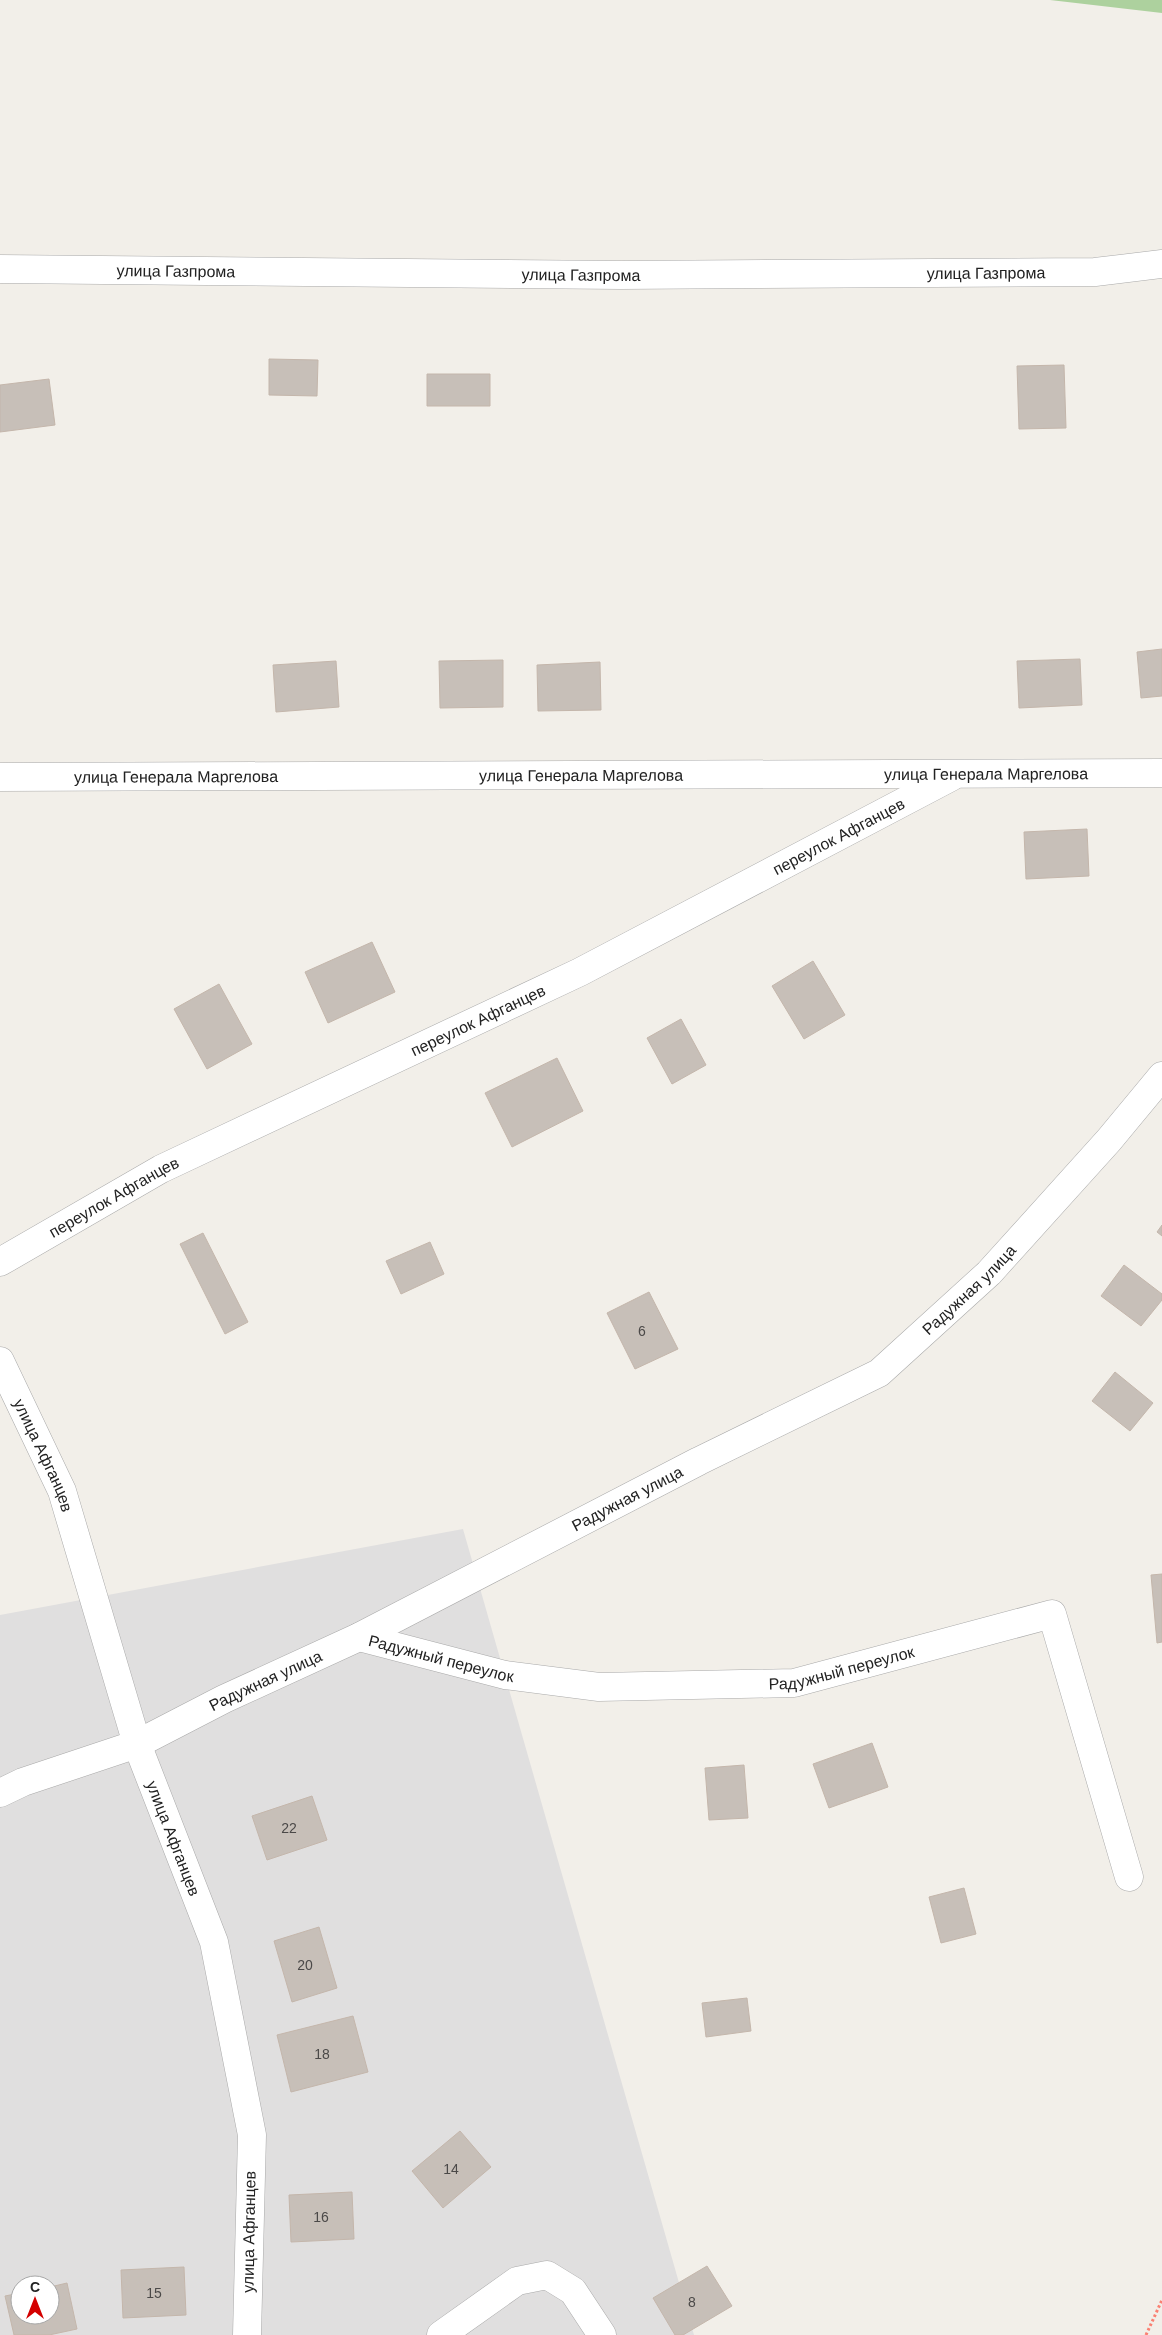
<svg xmlns="http://www.w3.org/2000/svg" width="1162" height="2335" font-family="Helvetica,sans-serif">
<style>
.residential{fill:#e0dfdf;fill-rule:evenodd}
.forest{fill:#add19e}
.building{fill:#c7bfb8;stroke:#c4b6ab}
.lines{fill:none;stroke-linecap:round;stroke-linejoin:round}
.minor-casing{stroke:#a9a9a9;stroke-width:29}
.path{stroke:#fa8072;stroke-width:3;stroke-dasharray:2.5 2.5;stroke-linecap:butt}
.minor{stroke:#fff;stroke-width:28}
.labels{text-anchor:middle;dominant-baseline:central;stroke-width:4;stroke-linejoin:round;paint-order:stroke}
.number-label{font-size:14px;fill:#4b4948}
.street-label{font-size:16px;fill:#222;stroke:#fff}
</style>
<rect width="100%" height="100%" fill="#f2efe9"/>
<!-- residential -->
<path class="residential" d="M463 1529 694 2335H0V1615ZM20 2285H50V2315H20Z"/>
<!-- forest -->
<path class="forest" d="M1050 0H1162V13Z"/>
<!-- building -->
<path class="building" d="M269 359 318 360 317 396 269 395Z
M1064 365 1066 428 1019 429 1017 366Z
M427 374H490V406H427Z
M49 379 55 425 0 432V385Z
M1162 649V696L1141 698 1137 652Z
M1080 659 1082 705 1019 708 1017 661Z
M503 660V707L440 708 439 661Z
M336 661 339 707 276 712 273 665Z
M600 662 601 710 538 711 537 665Z
M1087 829 1089 876 1026 879 1024 832Z
M372 942 395 992 328 1023 305 972Z
M813 961 845 1015 804 1039 772 986Z
M219 984 252 1044 207 1069 174 1009Z
M681 1019 706 1065 672 1084 647 1038Z
M557 1058 583 1111 512 1147 485 1093Z
M1162 1225V1236L1157 1232Z
M203 1233 248 1322 225 1334 180 1244Z
M430 1242 444 1274 401 1294 386 1261Z
M1124 1265 1162 1294V1300L1141 1326 1101 1296Z
M649 1292 678 1349 635 1369 607 1313Z
M1115 1372 1153 1403 1130 1431 1092 1401Z
M1162 1574V1642L1157 1643 1151 1575Z
M872 1743 888 1787 829 1808 813 1764Z
M744 1765 748 1818 709 1820 705 1768Z
M312 1796 327 1840 267 1860 252 1816Z
M964 1888 976 1934 941 1943 929 1897Z
M319 1927 337 1988 292 2002 274 1941Z
M747 1998 751 2031 706 2037 702 2003Z
M353 2016 368 2072 291 2092 277 2035Z
M460 2131 491 2167 443 2208 412 2171Z
M352 2192 354 2239 291 2242 289 2195Z
M707 2266 732 2306 683 2335H675L653 2298Z
M184 2267 186 2315 123 2318 121 2270Z
M67 2283 77 2329 49 2335H14L5 2296 20 2293V2315H50V2287Z"/>
<g class="lines">
<!-- minor casing -->
<g class="minor-casing">
<g id="minor">
<path id="s1" d="M0 269 621 275 1095 272 1162 264"/>
<path id="s2" d="M0 777 1162 773"/>
<path id="s3" d="M0 1262 161 1169 580 972 951 777"/>
<path id="s4" d="M0 1361 62 1491 137 1744 214 1942 252 2135 247 2335"/>
<path id="s5" d="M359 1637 505 1675 599 1687 794 1683 1052 1614 1129 1877"/>
<path id="s6" d="M0 1793 23 1782 137 1744 224 1699 359 1637 699 1461 879 1373 989 1273 1109 1140 1162 1076"/>
<path d="M441 2335 517 2281 547 2275 573 2291 602 2335"/>
</g>
</g>
<!-- path -->
<path class="path" d="M1146 2335 1162 2300"/>
<!-- minor -->
<use href="#minor" class="minor"/>
</g>
<g class="labels">
<!-- number labels -->
<g class="number-label">
<text x="642" y="1331">6</text>
<text x="289" y="1828">22</text>
<text x="305" y="1965">20</text>
<text x="322" y="2054">18</text>
<text x="451" y="2169">14</text>
<text x="321" y="2217">16</text>
<text x="154" y="2293">15</text>
<text x="692" y="2302">8</text>
</g>
<!-- street labels -->
<g class="street-label">
<text stroke="none"><textPath href="#s1" startOffset="176">улица Газпрома</textPath></text>
<text stroke="none"><textPath href="#s1" startOffset="986">улица Газпрома</textPath></text>
<text stroke="none"><textPath href="#s1" startOffset="581">улица Газпрома</textPath></text>
<text stroke="none"><textPath href="#s2" startOffset="986">улица Генерала Маргелова</textPath></text>
<text stroke="none"><textPath href="#s2" startOffset="581">улица Генерала Маргелова</textPath></text>
<text stroke="none"><textPath href="#s2" startOffset="176">улица Генерала Маргелова</textPath></text>
<text stroke="none"><textPath href="#s3" startOffset="941">переулок Афганцев</textPath></text>
<text stroke="none"><textPath href="#s3" startOffset="536">переулок Афганцев</textPath></text>
<text stroke="none"><textPath href="#s3" startOffset="131">переулок Афганцев</textPath></text>
<text stroke="none"><textPath href="#s6" startOffset="1098">Радужная улица</textPath></text>
<text stroke="none"><textPath href="#s4" startOffset="104">улица Афганцев</textPath></text>
<text stroke="none"><textPath href="#s6" startOffset="694">Радужная улица</textPath></text>
<text stroke="none"><textPath href="#s5" startOffset="85">Радужный переулок</textPath></text>
<text stroke="none"><textPath href="#s5" startOffset="490">Радужный переулок</textPath></text>
<text stroke="none"><textPath href="#s6" startOffset="289">Радужная улица</textPath></text>
<text stroke="none"><textPath href="#s4" startOffset="509">улица Афганцев</textPath></text>
<text transform="translate(249 2232) rotate(-89)">улица Афганцев</text>
</g>
</g>
<!-- north arrow -->
<g transform="translate(35 2300)"><circle r="24" fill="#ffffff" stroke="#a7a7a7"/>
<path d="M0-4L9 19L0 12L-9 19Z" fill="#d40000"/>
<text y="-8" font-size="14" font-weight="bold" text-anchor="middle" fill="#222222">С</text>
</g>
</svg>
